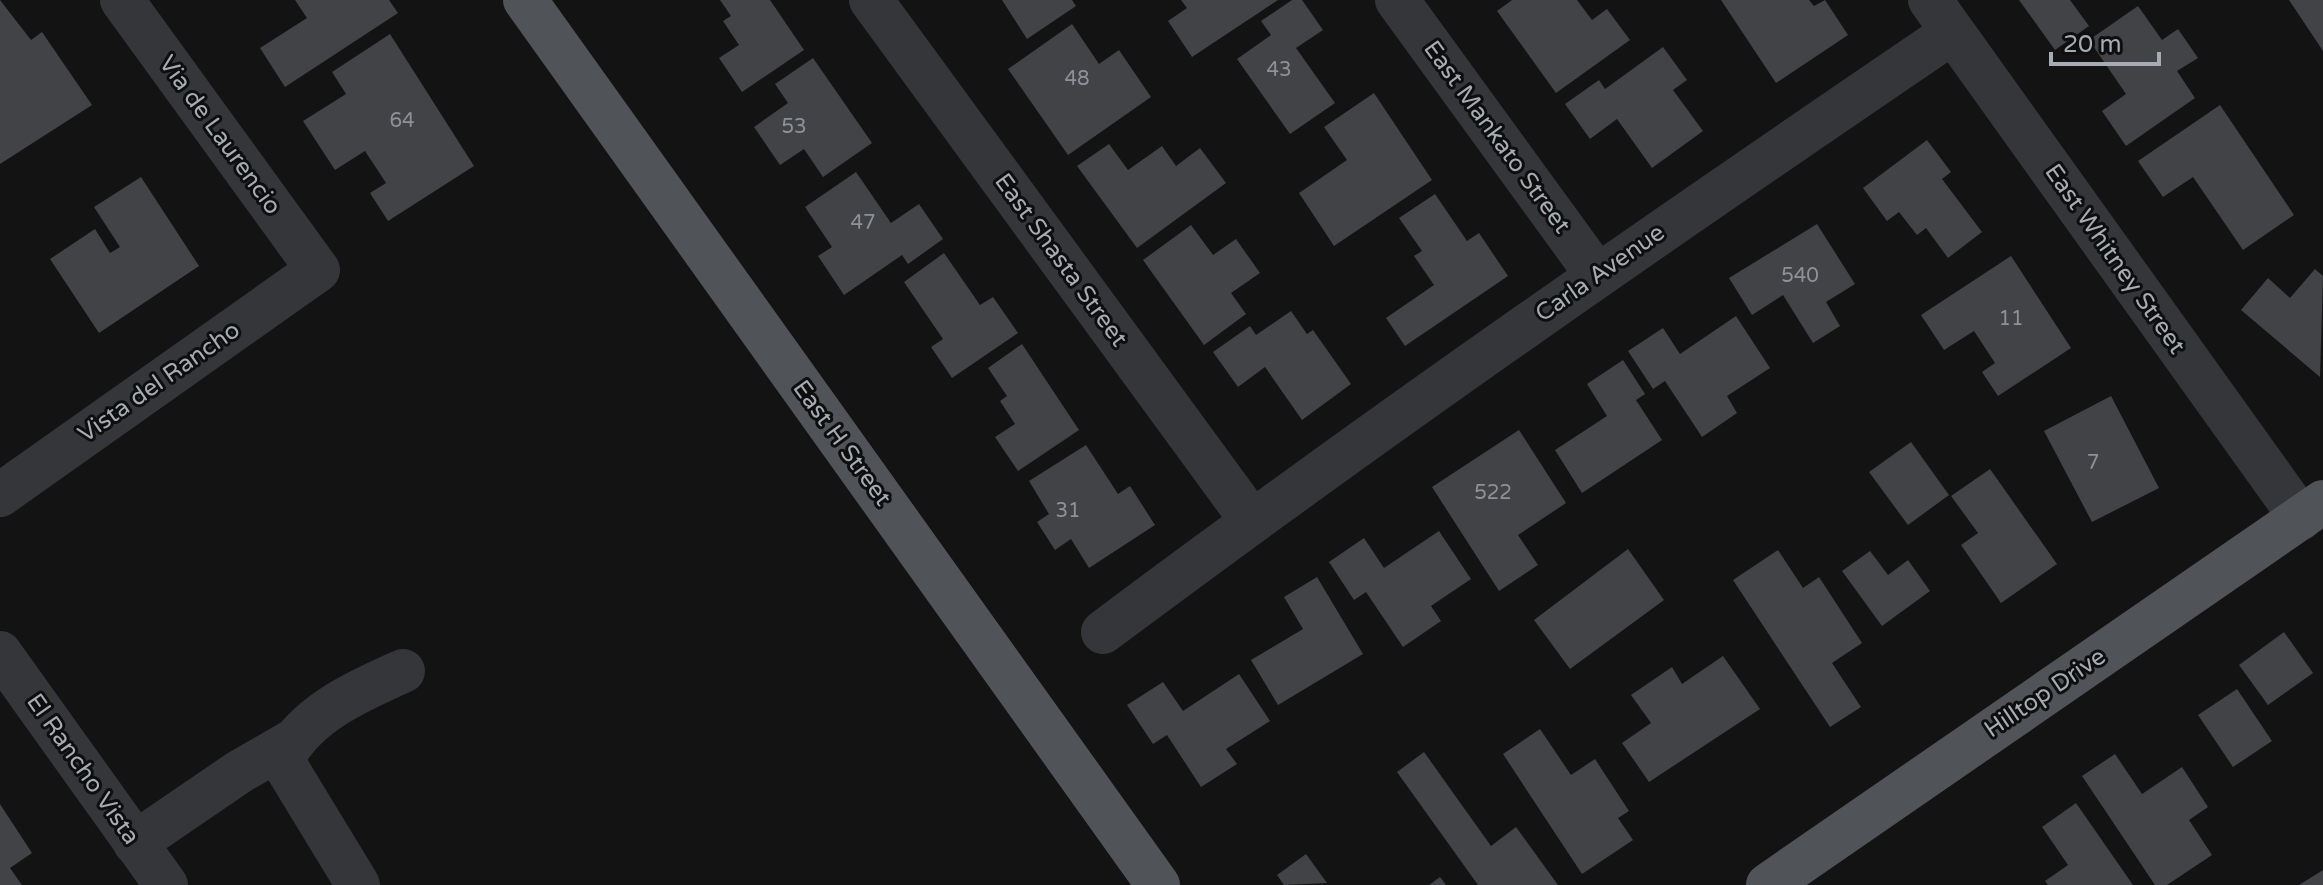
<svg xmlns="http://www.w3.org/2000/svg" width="2323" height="885" font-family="'Varela Round',sans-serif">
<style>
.building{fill:#424347}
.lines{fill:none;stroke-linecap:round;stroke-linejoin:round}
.minor{stroke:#343639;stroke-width:44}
.major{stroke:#505357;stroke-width:44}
.labels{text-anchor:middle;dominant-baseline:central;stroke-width:6;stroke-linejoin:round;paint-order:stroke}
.number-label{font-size:20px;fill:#8d9298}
.street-label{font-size:24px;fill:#a6acb3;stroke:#0e0e0f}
</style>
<rect width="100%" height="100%" fill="#131314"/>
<!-- building -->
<path class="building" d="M0 0 31 40 42 32 92 105 0 164Z
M295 0H389L398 13 285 87 260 48 307 18Z
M720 0H770L804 50 742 92 719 58 739 45 723 21 731 16Z
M1002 0H1072L1076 6 1027 39Z
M1181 0H1278L1192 57 1168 21 1187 8Z
M1292 0H1302L1323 30 1296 48 1335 103 1290 134 1237 59 1271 35 1261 21Z
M1512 0H1577L1592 20 1607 9 1630 40 1556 93 1497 11Z
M1721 0H1809L1814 6 1825 0 1848 35 1776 83Z
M2019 0H2070L2089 26 2055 50Z
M2289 0H2323V51Z
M2138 6 2162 40 2178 29 2198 58 2177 71 2195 98 2126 146 2102 111 2126 94 2089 40Z
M1072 24 1099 64 1119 50 1151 97 1068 155 1008 69Z
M390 34 474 166 388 221 370 193 386 183 365 151 335 170 303 121 346 94 332 72Z
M1663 47 1687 80 1673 90 1703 131 1652 168 1617 119 1590 139 1565 104 1599 80 1605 89Z
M813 58 872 143 823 177 804 149 780 165 754 127 788 103 775 84Z
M1374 93 1432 180 1334 246 1299 193 1347 160 1324 127Z
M2220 105 2294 215 2243 250 2193 177 2163 197 2138 161Z
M1927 140 1951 172 1942 179 1982 232 1948 258 1926 228 1917 235 1899 212 1887 221 1863 188Z
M1109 144 1128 170 1162 146 1176 166 1200 148 1226 183 1137 248 1077 166Z
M856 172 891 223 919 204 943 239 908 264 902 255 844 295 818 256 832 247 805 207Z
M141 177 199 266 99 333 50 259 95 229 110 253 120 247 94 207Z
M1435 194 1467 241 1479 233 1508 276 1405 346 1386 318 1434 285 1414 256 1422 251 1399 218Z
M1817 224 1855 284 1826 302 1840 326 1813 343 1783 295 1752 315 1729 278Z
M1191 225 1213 255 1236 239 1260 273 1231 293 1246 314 1204 345 1143 260Z
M944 253 980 305 993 297 1018 333 952 378 931 347 943 339 904 282Z
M2011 256 2071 348 1998 396 1982 372 1995 363 1974 331 1944 350 1921 315Z
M2315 269 2323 276 2320 377 2241 310 2268 278 2290 298Z
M1291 311 1307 334 1313 330 1351 384 1302 420 1265 367 1238 387 1213 352 1250 326 1256 335Z
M1736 316 1770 368 1727 396 1737 413 1702 437 1665 381 1653 389 1628 351 1663 328 1680 354Z
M1022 344 1079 430 1018 471 995 437 1015 424 1000 401 1007 396 988 368Z
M1623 360 1645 394 1636 400 1662 440 1582 493 1555 450 1607 416 1587 384Z
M2111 396 2159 488 2092 522 2044 431Z
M1519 430 1566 503 1518 535 1538 565 1499 591 1432 487Z
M1911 442 1949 495 1908 525 1869 472Z
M1086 445 1118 494 1130 486 1155 525 1089 568 1071 539 1055 550 1037 522 1049 514 1029 481Z
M1990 469 2057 564 2001 603 1961 545 1978 533 1951 496Z
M1439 531 1471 579 1431 606 1441 621 1403 647 1366 592 1354 600 1329 562 1364 538 1384 568Z
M1628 549 1664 600 1570 669 1534 620Z
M1778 550 1803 588 1819 577 1862 643 1832 663 1861 707 1830 727 1733 580Z
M1870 551 1888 575 1908 560 1930 591 1882 626 1842 571Z
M1317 577 1363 654 1278 705 1251 660 1303 629 1284 597Z
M2284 632 2313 673 2268 705 2239 665Z
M1723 656 1760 709 1649 782 1622 743 1651 723 1631 695 1672 667 1682 684Z
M1239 674 1270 721 1226 749 1237 764 1201 787 1167 735 1153 744 1127 705 1163 682 1183 711Z
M2237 689 2272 741 2233 767 2198 715Z
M1540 729 1571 775 1595 759 1629 811 1618 818 1633 840 1582 874 1503 754Z
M1424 752 1491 846 1516 827 1558 885H1478L1397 772Z
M2115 754 2142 794 2182 767 2208 807 2189 820 2212 855 2167 885H2155L2082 776Z
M2076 803 2133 885H2048L2045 881 2068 865 2042 827Z
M0 804 32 853 10 868 22 885H0Z
M1306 854 1327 883 1284 885 1277 875Z
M2323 870V885H2299Z
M1440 877 1446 885H1429Z"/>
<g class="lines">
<!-- minor -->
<path class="minor" d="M871 0 1252 521
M1397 0 1597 275
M1930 0 2301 518
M0 495 318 270 122 0
M1103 632C1381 424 1666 227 1953 32
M0 653 166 885
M135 843 239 772 291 742
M358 885 282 760C305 714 358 691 403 671"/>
<!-- major -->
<path class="major" d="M525 0 1158 885
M1768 885 2323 502"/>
</g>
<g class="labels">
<!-- number labels -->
<g class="number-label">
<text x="1279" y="70">43</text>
<text x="1077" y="79">48</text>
<text x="402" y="121">64</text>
<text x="794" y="127">53</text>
<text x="863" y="223">47</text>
<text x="1800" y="276">540</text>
<text x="2011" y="319">11</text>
<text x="2093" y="463">7</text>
<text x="1493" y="493">522</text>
<text x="1068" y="511">31</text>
</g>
<!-- street labels -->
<g class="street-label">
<text transform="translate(220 135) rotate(54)">Via de Laurencio</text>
<text transform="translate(1497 137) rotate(54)">East Mankato Street</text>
<text transform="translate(2115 259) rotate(55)">East Whitney Street</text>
<text transform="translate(1061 260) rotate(54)">East Shasta Street</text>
<text transform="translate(1600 273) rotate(-35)">Carla Avenue</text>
<text transform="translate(159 382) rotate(-35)">Vista del Rancho</text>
<text transform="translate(842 443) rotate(54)">East H Street</text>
<text transform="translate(2045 693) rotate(-34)">Hilltop Drive</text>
<text transform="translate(83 769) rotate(55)">El Rancho Vista</text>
</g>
</g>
<!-- scale -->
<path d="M2051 52v12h108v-12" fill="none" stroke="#a6acb3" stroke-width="4"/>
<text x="2063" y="52" font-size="24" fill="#a6acb3" stroke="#0e0e0f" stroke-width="6" paint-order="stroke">20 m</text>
</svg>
